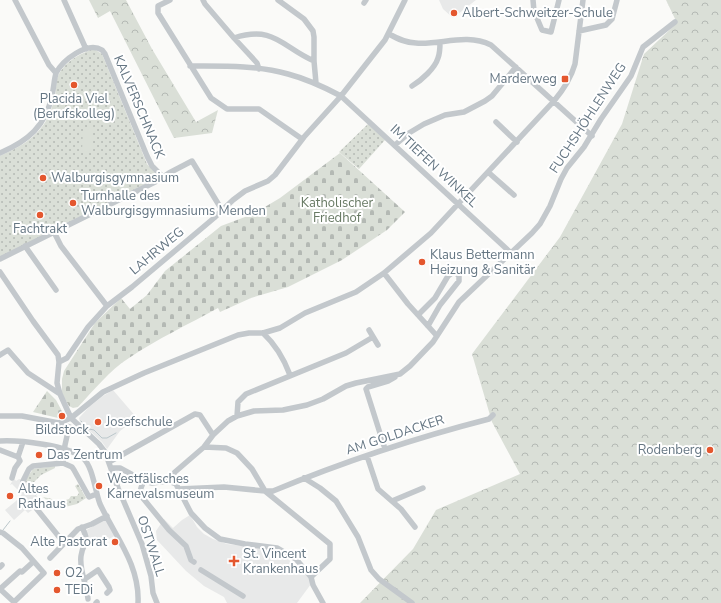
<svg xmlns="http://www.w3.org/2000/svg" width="721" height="603" font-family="'Nunito Sans',sans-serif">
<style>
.built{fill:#e8e9e9}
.grass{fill:url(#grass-dots)}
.forest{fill:url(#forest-crowns)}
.cemetery{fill:url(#cemetery-stones)}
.garden{fill:#dadfd7}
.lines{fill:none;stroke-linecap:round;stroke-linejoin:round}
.stream{stroke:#bbc7cb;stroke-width:1}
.minor{stroke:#c3c8cc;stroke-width:5.5}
.poi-dot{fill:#e4572e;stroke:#fff;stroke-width:1.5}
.labels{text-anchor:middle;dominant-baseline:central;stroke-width:4;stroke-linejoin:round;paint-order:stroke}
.poi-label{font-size:13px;fill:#657683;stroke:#fff;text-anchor:start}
.street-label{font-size:13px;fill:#657683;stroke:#fff}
.park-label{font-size:13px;fill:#687a64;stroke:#fff}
</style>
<defs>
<pattern id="grass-dots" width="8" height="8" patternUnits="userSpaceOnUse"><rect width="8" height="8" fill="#dadfd7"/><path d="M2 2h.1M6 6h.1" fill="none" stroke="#b4b9b4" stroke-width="1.8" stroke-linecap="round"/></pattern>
<pattern id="forest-crowns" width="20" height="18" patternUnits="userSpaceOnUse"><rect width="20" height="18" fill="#dadfd7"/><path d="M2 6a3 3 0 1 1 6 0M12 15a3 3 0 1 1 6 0" fill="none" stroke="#b4b9b4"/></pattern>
<pattern id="cemetery-stones" width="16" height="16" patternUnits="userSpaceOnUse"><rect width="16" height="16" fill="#dadfd7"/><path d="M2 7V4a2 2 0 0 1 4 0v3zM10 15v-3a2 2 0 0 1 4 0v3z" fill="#b4b9b4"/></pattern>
</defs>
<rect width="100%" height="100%" fill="#fafaf8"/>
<!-- built -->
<path class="built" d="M439 0H476L453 18 443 9Z
M113 390 137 418 120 431 107 449 102 442 80 422 79 418 89 407 103 396Z
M14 478 16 481 19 479 25 481 30 486 28 488 38 497 34 501 38 506 28 513 25 510 14 520 5 510 16 501 22 494 12 484 10 485Z
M190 515 197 527 204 534 213 539 227 544 269 549 280 553 297 566 309 578 311 584 297 603H227L224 597 204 586 186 571 157 540 156 531 164 519 173 528 182 520Z
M105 519 116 535 95 547 85 531Z"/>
<!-- grass -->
<path class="grass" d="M94 49 102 54 147 164 159 177 0 257V156C15 149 30 142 41 128 48 120 52 108 55 97 56 91 56 85 57 79 62 63 80 53 94 49Z
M368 124 385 140 359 169 339 152Z
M55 466V468L41 475 30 486 25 481 33 469Z
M78 484 86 498 77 504 57 509 43 497 52 499 56 503 69 499 71 496H77L79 493 75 486Z"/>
<!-- forest -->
<path class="forest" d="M89 0H126L152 49 196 122 218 110 212 133 174 138 110 11 98 18Z
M666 0H721V603H360L413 549 436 510 520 474 492 422 472 354 560 237 622 124 644 54 677 23Z"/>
<!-- cemetery -->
<path class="cemetery" d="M340 153 405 212 387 230 342 260 288 287 251 298 220 312 218 308C189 324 157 339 129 358 110 370 94 390 78 407L73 408 69 406 62 394V379L64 371 95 323 121 298 130 309 147 295 165 271 221 226 253 214 280 198Z
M47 391 56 400 63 413 58 418 33 412Z"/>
<!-- garden -->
<path class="garden" d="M83 129H93V152H82Z"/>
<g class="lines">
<!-- stream -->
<path class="stream" d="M81 421 89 429 94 430 102 438H107L116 433
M36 495 37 494
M3 530 10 521"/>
<!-- minor -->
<path class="minor" d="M64 0 86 49
M170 0 158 6V13L211 98 227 109H259L302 139
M203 0 205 4 234 38 257 63 259 69
M278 0 304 19 313 31 314 37V61L316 83
M533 0 534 11 542 30 551 32 559 0
M364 3 366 0
M579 31 606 25 612 19 617 0
M389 34C398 39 406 43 416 43 441 45 466 33 491 45L592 136
M234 38C274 25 282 47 314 61
M190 66C223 66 256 65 288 74 307 79 324 87 341 96L511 253
M56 73C63 60 87 41 102 50L105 54 147 156 152 166 163 177
M412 86C422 80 435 68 438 58 440 53 440 47 440 42
M496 122 517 142
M395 145 409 133 424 124 445 115 464 112 485 101 492 96 516 67
M0 153C28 141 46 126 52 95 54 87 54 80 56 73L49 65 15 0
M488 172 514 195
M54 232 61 246 107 306
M25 246 56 290
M0 259 157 181 169 173 192 161 222 210
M0 272 33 321 58 355 59 362 57 383 60 394 71 418 99 444 105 452 118 488 142 544 151 576 153 593 157 603
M384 273 408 304 437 336
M418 315 435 298 448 276 452 273H456L459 276V281L440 305 428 326
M369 330 378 345
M263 333C276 345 284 359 290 375
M0 355 8 350 28 373 60 394
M59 362 67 358 88 327 107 306 132 287 214 218 233 200 245 191 268 181 275 175 304 137 341 96 385 40 405 0
M0 416H22L59 423 83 432
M237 416 238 402 246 394 346 353 373 337
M59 423 71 418 103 392 144 373 238 335 249 333H263L280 328 305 313 356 292 384 273 431 233 554 101C564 89 571 78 575 64L583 0
M0 441C19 440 68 445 83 458 93 467 95 491 100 504 115 536 140 565 138 603
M204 447 226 448 237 453 252 469 265 491 330 544V559L311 577
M385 449 366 389 368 387 388 381 395 377
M0 450 18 457
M367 456 378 489 401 509 415 527
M109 462 195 414 200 415 213 435
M63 463 65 445 69 427
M111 468H120L144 481 152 483 168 481 176 484 191 513 205 528 220 539 245 544 277 548 296 559 311 577 313 585 323 603
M12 478 15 468 20 461 18 457 23 442
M304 478 320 488 336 501 358 537 371 570 379 579 412 603
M23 481 29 469 33 466 63 463 72 467 74 470 89 497 94 495H97
M144 481C141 487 139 491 142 497L169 530 186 546 191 560 194 562
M168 481 175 472 204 447 213 435 228 421 237 416 254 411 283 410 307 405 323 399 346 386 356 383 400 374 410 366 433 342 459 302 532 233 540 224 550 206 561 179 567 168 584 147 601 119 631 76 643 47 675 22
M179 489 224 487 265 491H273C343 462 415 438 489 419L493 415
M392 501 423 488
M36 508 64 543
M82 527C91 546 83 540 81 556 79 570 87 585 88 599
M0 532 3 533 22 548 44 573 14 602 0 589
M50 558 78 529 92 524 107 516
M0 567 2 565
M201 570 243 596
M85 579 98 570 109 587 110 590 107 593
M0 589 20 571 22 572 33 562
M96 603 97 602"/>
</g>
<!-- markers -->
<g class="poi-dot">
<circle cx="454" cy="13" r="4"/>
<rect x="561" y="75" width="8" height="8" rx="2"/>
<circle cx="74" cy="85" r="4"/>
<circle cx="43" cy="178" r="4"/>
<circle cx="73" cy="203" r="4"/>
<circle cx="40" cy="215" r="4"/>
<circle cx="422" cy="262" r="4"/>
<circle cx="62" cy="416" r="4"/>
<circle cx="98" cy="422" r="4"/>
<circle cx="710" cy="450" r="4"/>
<circle cx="39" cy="455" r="4"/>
<circle cx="99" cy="486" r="4"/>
<circle cx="10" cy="496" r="4"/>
<circle cx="115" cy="542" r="4"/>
<path d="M232 555h4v4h4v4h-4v4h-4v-4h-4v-4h4z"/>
<circle cx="57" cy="573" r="4"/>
<circle cx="57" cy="590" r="4"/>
</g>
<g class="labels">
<!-- poi labels -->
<g class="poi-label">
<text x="462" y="13">Albert-Schweitzer-Schule</text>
<text x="557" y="79" text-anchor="end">Marderweg</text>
<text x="74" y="99" text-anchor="middle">Placida Viel<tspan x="74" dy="15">(Berufskolleg)</tspan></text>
<text x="51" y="178">Walburgisgymnasium</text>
<text x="81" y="196">Turnhalle des<tspan x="81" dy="15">Walburgisgymnasiums Menden</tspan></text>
<text x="40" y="229" text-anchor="middle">Fachtrakt</text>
<text x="430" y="255">Klaus Bettermann<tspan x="430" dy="15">Heizung &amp; Sanitär</tspan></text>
<text x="106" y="422">Josefschule</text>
<text x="62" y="430" text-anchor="middle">Bildstock</text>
<text x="702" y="450" text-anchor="end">Rodenberg</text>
<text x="47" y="455">Das Zentrum</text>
<text x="107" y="479">Westfälisches<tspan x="107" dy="15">Karnevalsmuseum</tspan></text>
<text x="18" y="489">Altes<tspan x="18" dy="15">Rathaus</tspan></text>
<text x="107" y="542" text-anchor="end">Alte Pastorat</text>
<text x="243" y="554">St. Vincent<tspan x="243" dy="15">Krankenhaus</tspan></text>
<text x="65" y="573">О2</text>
<text x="65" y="590">TEDi</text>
</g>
<!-- street labels -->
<g class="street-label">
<text transform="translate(139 107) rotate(67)">KALVERSCHNACK</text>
<text transform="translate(588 118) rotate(-57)">FUCHSHÖHLENWEG</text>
<text transform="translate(434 166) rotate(43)">IM TIEFEN WINKEL</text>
<text transform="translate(157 251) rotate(-40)">LAHRWEG</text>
<text transform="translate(395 435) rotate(-18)">AM GOLDACKER</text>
<text transform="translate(151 546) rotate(72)">OSTWALL</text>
</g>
<!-- park labels -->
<g class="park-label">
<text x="337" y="203">Katholischer<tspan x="337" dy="15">Friedhof</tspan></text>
</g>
</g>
</svg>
